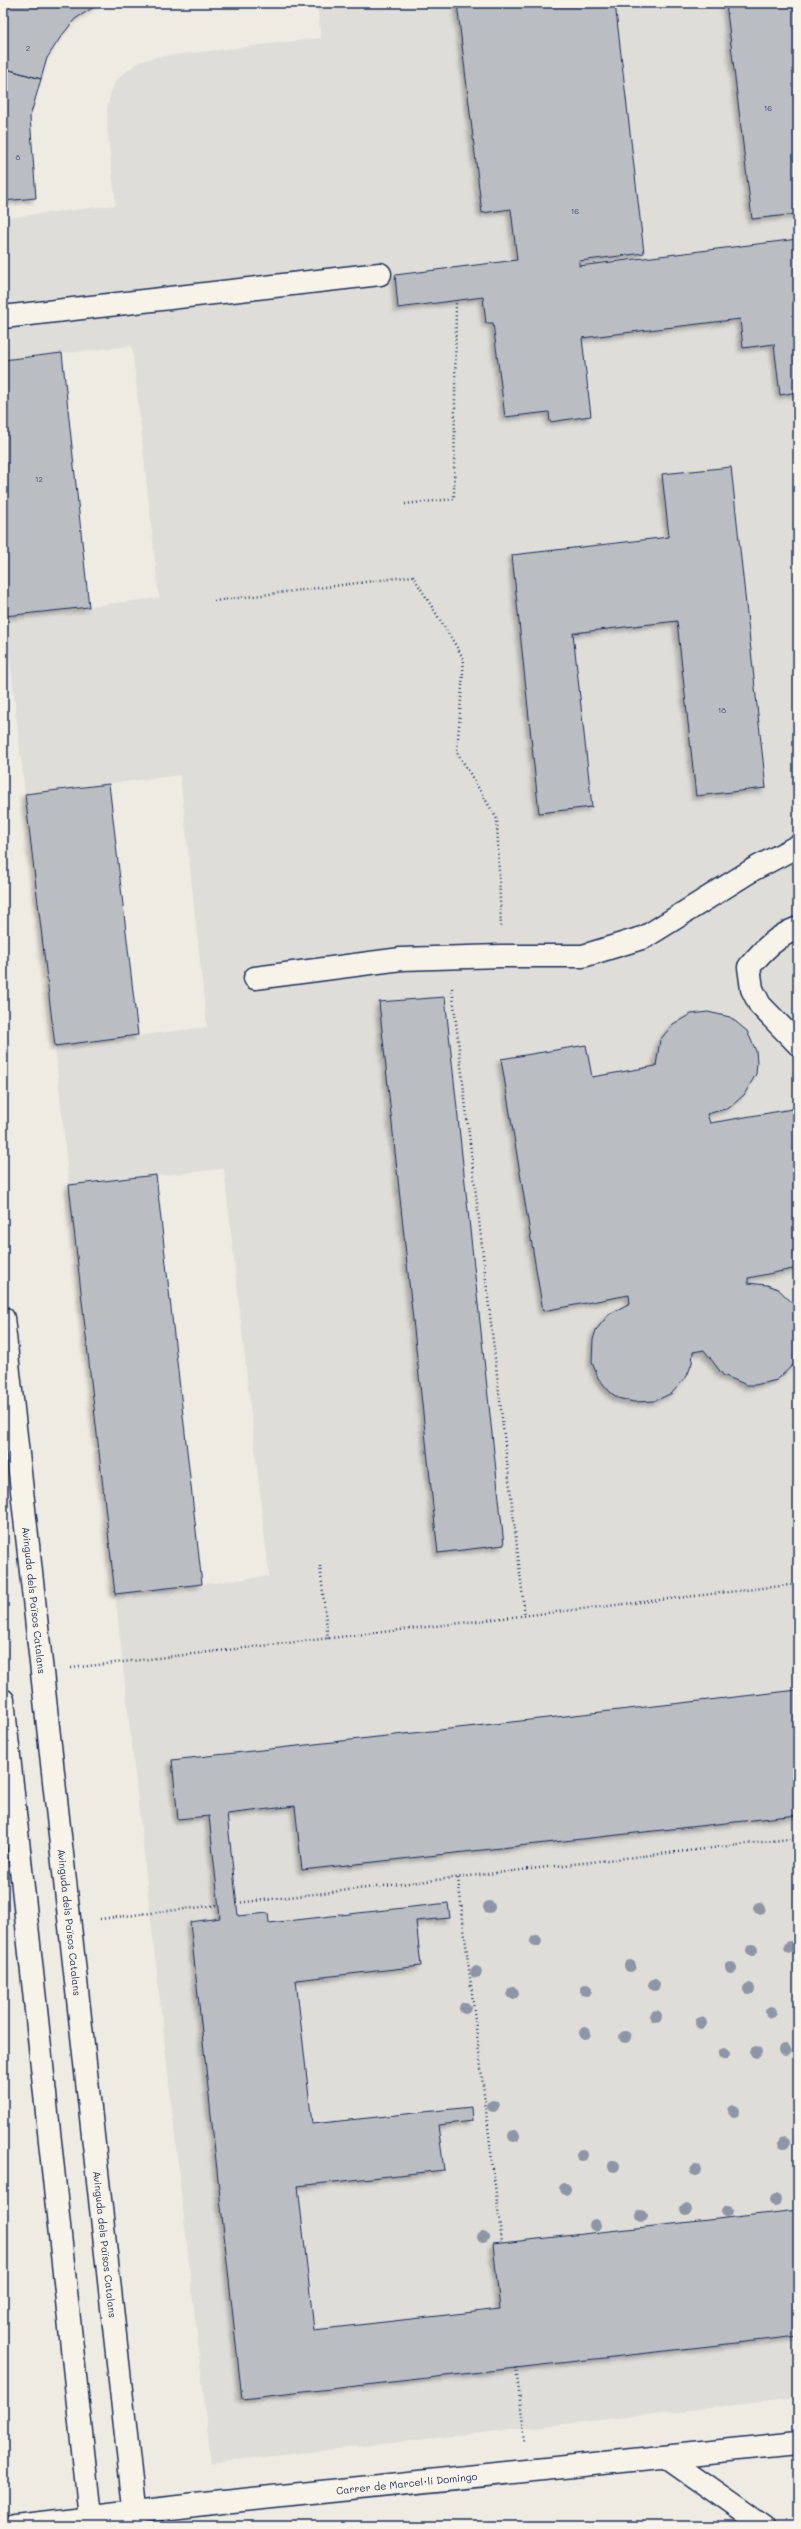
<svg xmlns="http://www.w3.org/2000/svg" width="801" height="2529" font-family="Mali,sans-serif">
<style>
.built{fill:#deddd8}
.building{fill:#babdc2;stroke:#1b2f5e;filter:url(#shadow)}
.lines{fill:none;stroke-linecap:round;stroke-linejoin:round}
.minor-casing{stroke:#1b2f5e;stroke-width:25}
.path{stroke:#1b2f5e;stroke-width:2.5;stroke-dasharray:1 3;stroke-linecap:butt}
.minor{stroke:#f7f3e8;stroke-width:22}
.tree{fill:#8e95a6}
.labels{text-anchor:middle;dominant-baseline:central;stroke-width:3.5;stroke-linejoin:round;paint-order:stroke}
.number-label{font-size:8px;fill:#435277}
.street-label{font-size:10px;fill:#1b2f5e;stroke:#f7f3e8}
</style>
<defs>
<filter id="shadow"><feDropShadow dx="-3.5" dy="3.5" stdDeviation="2" flood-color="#0004"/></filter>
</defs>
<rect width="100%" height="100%" fill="#eeebe2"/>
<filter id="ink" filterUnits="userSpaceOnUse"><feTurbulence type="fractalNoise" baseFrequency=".025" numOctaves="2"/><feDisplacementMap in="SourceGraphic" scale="8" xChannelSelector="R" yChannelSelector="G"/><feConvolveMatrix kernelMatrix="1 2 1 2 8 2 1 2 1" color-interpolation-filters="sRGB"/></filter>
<g filter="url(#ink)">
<!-- built -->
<path class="built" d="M317 3H798V2398L211 2463 115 1594 269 1576 224 1169 69 1185 55 1046 207 1027 180 775 25 794 5 616 159 598 132 346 3 360V218L116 205 107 129V110L110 95 115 82 123 74 139 62 156 57 321 38Z"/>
<!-- building -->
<path class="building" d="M3 3H100L75 19 60 38 47 58 41 79 3 68Z
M457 3H615L644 253 579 261V266L798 239V392L780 395 774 344 743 348 740 319 582 338 591 416 550 422 549 412 505 417 493 323H486L483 297 398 308 395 275 517 260 511 209 482 213Z
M726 3H798V214L752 219Z
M3 68 41 79 30 117 36 198 3 201Z
M62 353 89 607 5 616 3 360Z
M731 467 766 788 696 796 677 621 573 633 592 807 539 813 512 555 669 537 662 474Z
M109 784 138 1035 55 1046 25 794Z
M445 997 504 1545 438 1553 379 1002Z
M708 1012 730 1017 747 1031 756 1051 757 1062 756 1074 744 1095 729 1108 707 1114 710 1123 798 1108V1268L748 1278V1283L767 1285 778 1289 798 1308V1360L777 1380 755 1385H747L723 1375 704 1350 693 1352 692 1363 687 1376 672 1393 655 1401 634 1402 618 1398 610 1392 598 1378 592 1362 593 1340 596 1330 609 1314 630 1303 629 1295 543 1311 501 1059 586 1045 592 1077 656 1066 660 1040 673 1024 691 1014Z
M156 1175 202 1584 115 1594 69 1185Z
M798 1690V1815L302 1870 295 1806 227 1814 238 1916 268 1913 269 1923 448 1903 450 1918 416 1921 421 1966 296 1980 312 2124 471 2107 472 2121 438 2125 444 2170 298 2186 314 2330 500 2309 493 2244 798 2210V2336L242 2399 190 1922 220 1918 209 1816 178 1819 172 1760Z"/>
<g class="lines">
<!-- minor casing -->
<g class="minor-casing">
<g id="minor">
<path d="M3 317 380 274"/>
<path d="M798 928C777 936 763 950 749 967L752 989 760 1005 798 1044"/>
<path d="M255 978 401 959 501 956H583L645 937 754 869 798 846"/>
<path id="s1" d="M3 1318 136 2526"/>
<path d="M3 1700 91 2526"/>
<path d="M666 2457 764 2526"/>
<path id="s2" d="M15 2526 204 2504 798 2443"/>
</g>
</g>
<!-- path -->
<path class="path" d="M405 504 454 499 456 301
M214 601 413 576 464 659 457 752 497 819 501 927
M452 988 525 1616
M320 1566 328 1639
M71 1668 798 1584
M458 1878 502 2243
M237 1903 798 1838
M100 1919 219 1905
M516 2368 525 2441"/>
<!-- minor -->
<use href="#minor" class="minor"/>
</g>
<!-- trees -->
<g class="tree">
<circle cx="489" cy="1907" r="6"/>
<circle cx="759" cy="1908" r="6"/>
<circle cx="536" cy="1941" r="6"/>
<circle cx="790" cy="1947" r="6"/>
<circle cx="752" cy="1950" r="6"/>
<circle cx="630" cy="1966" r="6"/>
<circle cx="731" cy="1968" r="6"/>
<circle cx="476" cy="1972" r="6"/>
<circle cx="654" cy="1985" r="6"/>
<circle cx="749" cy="1989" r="6"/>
<circle cx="586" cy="1990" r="6"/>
<circle cx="513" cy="1993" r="6"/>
<circle cx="465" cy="2008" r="6"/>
<circle cx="771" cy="2012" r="6"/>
<circle cx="656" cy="2016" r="6"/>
<circle cx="701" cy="2023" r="6"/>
<circle cx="585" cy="2033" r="6"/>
<circle cx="625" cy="2037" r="6"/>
<circle cx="785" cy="2050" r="6"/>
<circle cx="756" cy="2052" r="6"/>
<circle cx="724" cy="2054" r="6"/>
<circle cx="493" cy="2106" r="6"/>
<circle cx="734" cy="2111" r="6"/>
<circle cx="514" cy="2136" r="6"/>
<circle cx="784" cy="2143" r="6"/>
<circle cx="582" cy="2155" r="6"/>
<circle cx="614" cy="2166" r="6"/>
<circle cx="696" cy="2170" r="6"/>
<circle cx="565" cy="2189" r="6"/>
<circle cx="775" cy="2200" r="6"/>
<circle cx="686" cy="2210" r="6"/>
<circle cx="727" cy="2211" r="6"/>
<circle cx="642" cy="2216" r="6"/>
<circle cx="595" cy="2225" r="6"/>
<circle cx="483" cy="2237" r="6"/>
</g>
</g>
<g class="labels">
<!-- number labels -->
<g class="number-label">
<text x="28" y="48">2</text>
<text x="768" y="108">16</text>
<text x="18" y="157">8</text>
<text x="575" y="211">16</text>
<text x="39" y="479">12</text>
<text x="722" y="710">18</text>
</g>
<!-- street labels -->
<g class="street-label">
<text stroke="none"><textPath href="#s1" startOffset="284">Avinguda dels Països Catalans</textPath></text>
<text stroke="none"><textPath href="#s1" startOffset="608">Avinguda dels Països Catalans</textPath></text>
<text stroke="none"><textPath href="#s1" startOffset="932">Avinguda dels Països Catalans</textPath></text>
<text stroke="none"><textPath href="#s2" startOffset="394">Carrer de Marcel·lí Domingo</textPath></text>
</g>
</g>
<!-- margin -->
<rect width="801" height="2529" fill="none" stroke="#f7f3e8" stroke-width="16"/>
<rect x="8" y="8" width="785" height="2513" fill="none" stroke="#1b2f5e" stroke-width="1.5" filter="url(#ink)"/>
</svg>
